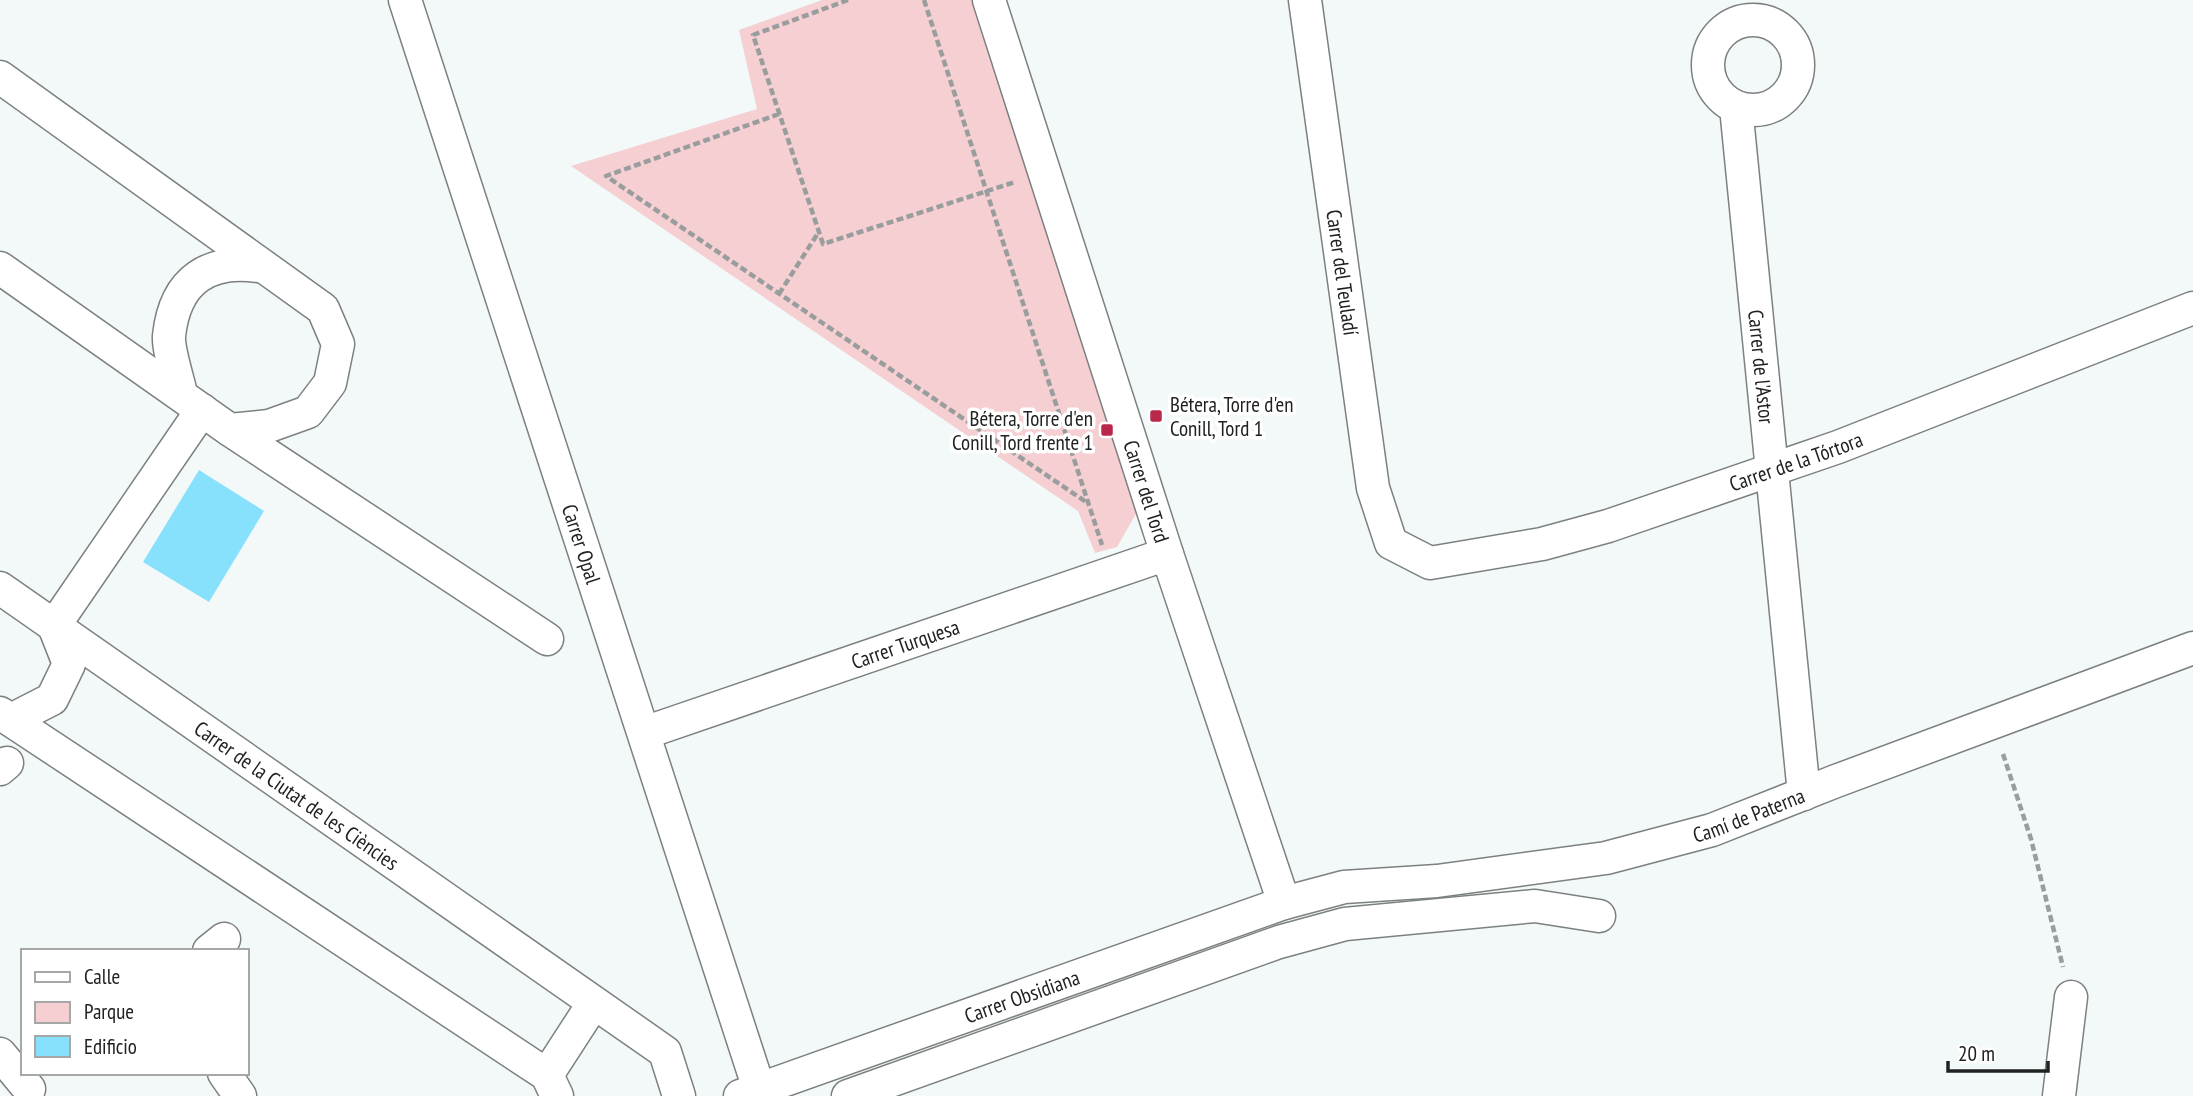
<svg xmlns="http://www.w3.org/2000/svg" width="2193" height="1096" font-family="'PT Sans Narrow',sans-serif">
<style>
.green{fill:#f5cfd1}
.building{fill:#87e1fc}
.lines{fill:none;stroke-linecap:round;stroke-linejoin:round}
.minor-casing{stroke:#7c8081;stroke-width:35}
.path{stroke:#999d9d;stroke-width:4.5;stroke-dasharray:7 3.5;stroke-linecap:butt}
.minor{stroke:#fff;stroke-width:32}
.poi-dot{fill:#b9284a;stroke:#fff;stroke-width:2.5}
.labels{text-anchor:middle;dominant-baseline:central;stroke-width:7;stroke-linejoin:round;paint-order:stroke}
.street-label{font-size:21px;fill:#202222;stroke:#fff}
.poi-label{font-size:21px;fill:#202222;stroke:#fff;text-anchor:start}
</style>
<rect width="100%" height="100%" fill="#f3f8f9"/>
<!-- green -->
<path class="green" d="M822 0H973L1137 512 1117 547 1095 553 1078 511 571 166 757 109 739 30Z"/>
<!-- building -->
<path class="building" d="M199 470 264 511 209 602 143 562Z"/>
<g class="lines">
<!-- minor casing -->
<g class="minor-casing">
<g id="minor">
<path id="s1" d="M405 0 759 1089"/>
<path id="s2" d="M989 0 1167 554 1284 903"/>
<path id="s3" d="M1305 0 1373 488 1391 543 1430 563 1542 544 1608 526 1838 447 2193 308"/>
<circle cx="1753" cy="65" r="45"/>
<path d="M0 77 323 309 338 344 330 383 308 412 269 426 230 430 0 268"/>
<path id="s4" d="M1736 107 1804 794"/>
<path d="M181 394C178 379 168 350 169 336 175 279 210 257 264 267"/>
<path d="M230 430 547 639"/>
<path id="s5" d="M0 588 665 1052 679 1096"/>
<path d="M0 713 547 1075 557 1096"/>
<path d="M11 720 52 699 69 664 54 626 202 410"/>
<path id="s6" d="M644 733 1167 554"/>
<path d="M0 769 7 763"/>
<path d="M209 951 224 939"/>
<path d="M0 1054 29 1089"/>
<path d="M224 1073 240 1096"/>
<path d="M547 1075 593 1004"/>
<path id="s7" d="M740 1096 1284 903 1344 887 1437 881 1606 858 1712 830 1836 781 2193 648"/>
<path d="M848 1096 1279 942 1345 924 1535 906 1599 916"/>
<path d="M2059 1096 2071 997"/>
</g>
</g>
<!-- path -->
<path class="path" d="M848 0 753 35 823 244 1015 182
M924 0 1102 545
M779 114 606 176 1089 504
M779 294 818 233
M2003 754 2031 839 2063 967"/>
<!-- minor -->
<use href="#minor" class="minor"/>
</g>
<!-- markers -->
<g class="poi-dot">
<rect x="1149" y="409" width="14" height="14" rx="3.5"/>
<rect x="1100" y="423" width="14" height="14" rx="3.5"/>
</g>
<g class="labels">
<!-- street labels -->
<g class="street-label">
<text stroke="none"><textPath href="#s3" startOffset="275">Carrer del Teuladí</textPath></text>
<text stroke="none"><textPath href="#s4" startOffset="261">Carrer de l'Astor</textPath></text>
<text stroke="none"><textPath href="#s3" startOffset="975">Carrer de la Tórtora</textPath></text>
<text stroke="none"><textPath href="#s2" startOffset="516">Carrer del Tord</textPath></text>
<text stroke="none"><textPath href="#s1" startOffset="572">Carrer Opal</textPath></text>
<text stroke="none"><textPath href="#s6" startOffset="276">Carrer Turquesa</textPath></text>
<text stroke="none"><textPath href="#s5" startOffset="362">Carrer de la Ciutat de les Ciències</textPath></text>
<text stroke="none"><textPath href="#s7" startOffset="1052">Camí de Paterna</textPath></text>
<text stroke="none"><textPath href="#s7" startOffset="299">Carrer Obsidiana</textPath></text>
</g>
<!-- poi labels -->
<g class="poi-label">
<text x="1170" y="404">Bétera, Torre d'en<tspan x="1170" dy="24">Conill, Tord 1</tspan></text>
<text x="1093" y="418" text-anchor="end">Bétera, Torre d'en<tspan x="1093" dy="24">Conill, Tord frente 1</tspan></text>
</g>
</g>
<!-- legend -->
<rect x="21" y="949" width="228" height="126" fill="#ffffff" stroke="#a6a7a7" stroke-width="2"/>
<rect x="35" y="972" width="35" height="10" fill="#ffffff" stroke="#a6a7a7" stroke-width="2"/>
<text x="84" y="984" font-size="21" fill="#202222">Calle</text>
<rect x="35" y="1002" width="35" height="21" fill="#f5cfd1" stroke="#a6a7a7" stroke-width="2"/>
<text x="84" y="1019" font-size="21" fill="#202222">Parque</text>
<rect x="35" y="1036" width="35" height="21" fill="#87e1fc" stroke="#a6a7a7" stroke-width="2"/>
<text x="84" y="1054" font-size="21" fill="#202222">Edificio</text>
<!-- scale -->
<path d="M1948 1061v10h100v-10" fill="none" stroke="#202222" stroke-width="3.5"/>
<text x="1958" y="1061" font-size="21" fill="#202222" stroke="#ffffff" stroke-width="5" paint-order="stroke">20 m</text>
</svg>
